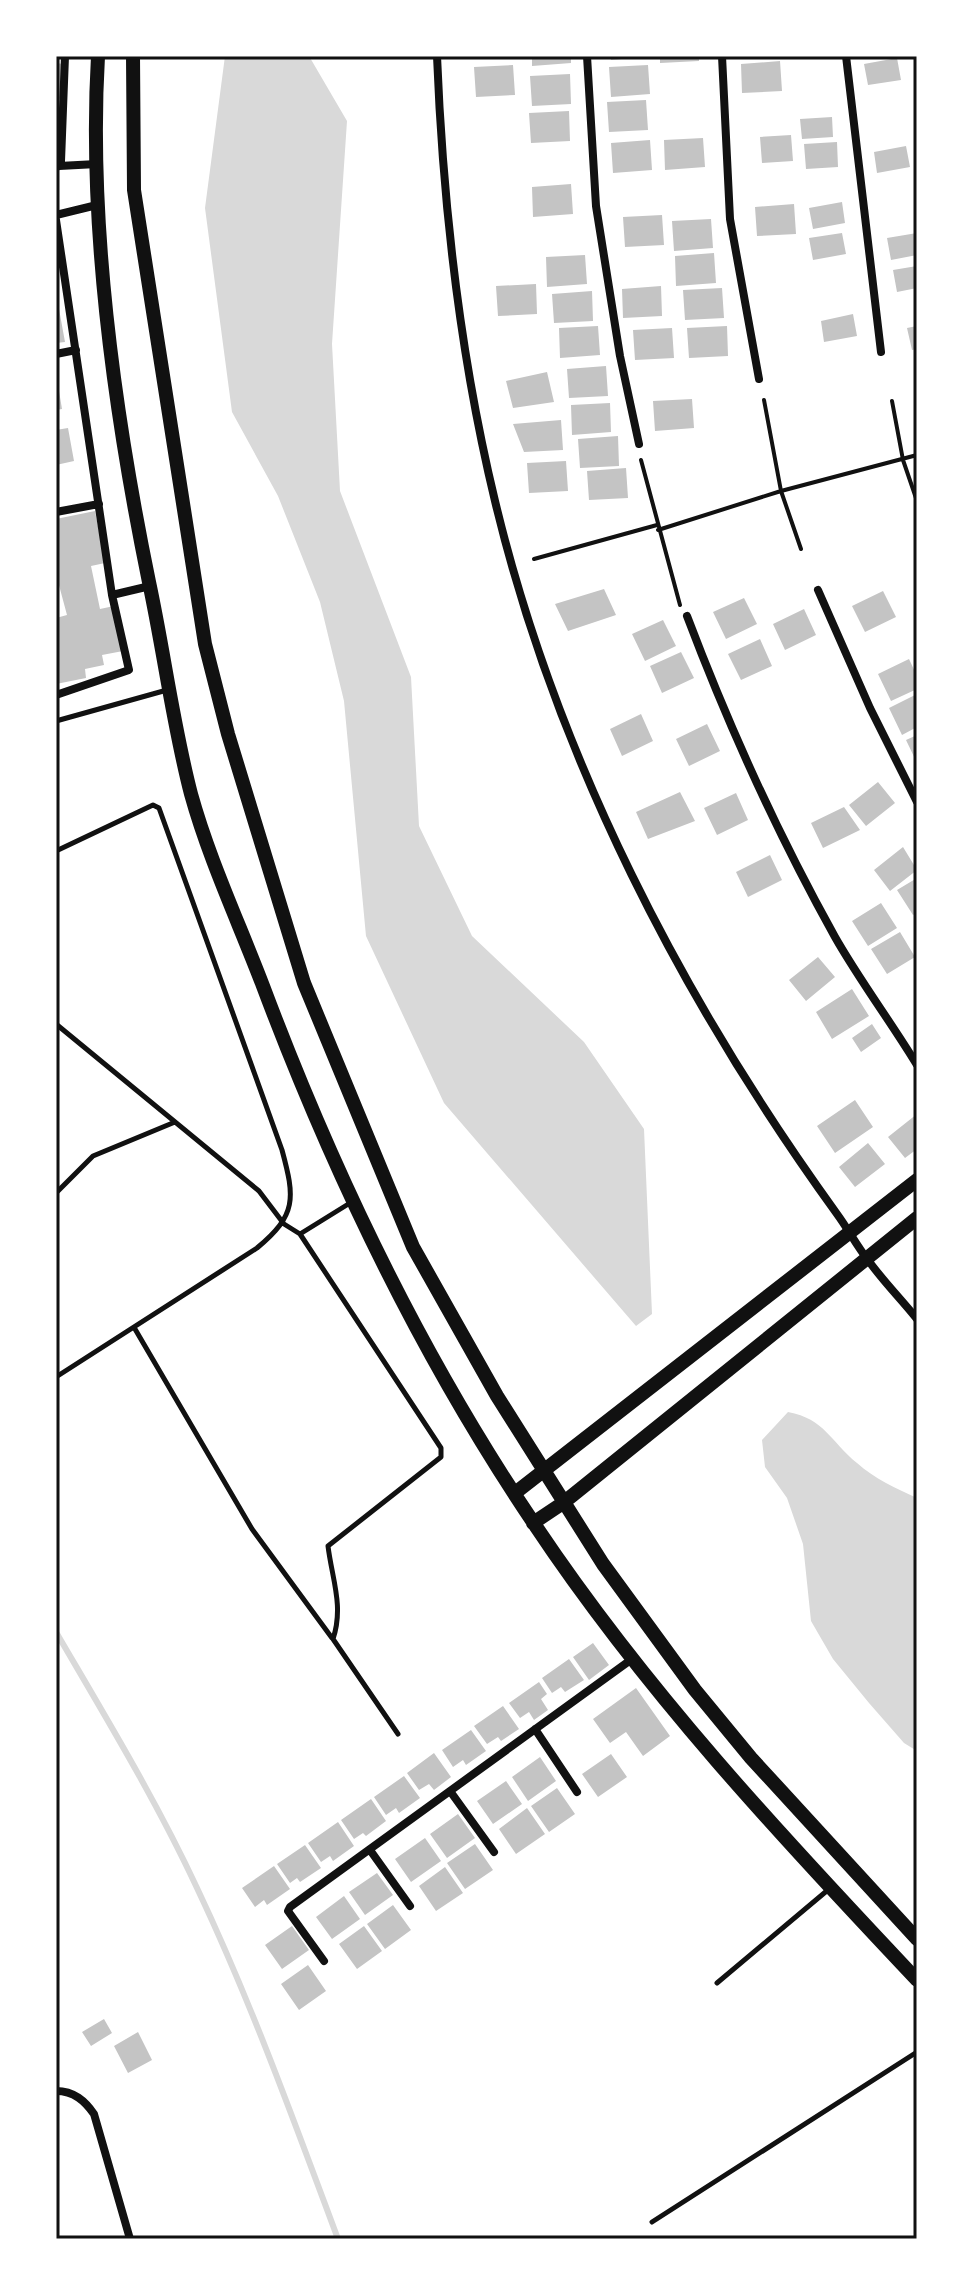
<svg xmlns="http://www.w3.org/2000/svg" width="973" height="2295" font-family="Signika,sans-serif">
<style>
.water{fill:#d9d9d9}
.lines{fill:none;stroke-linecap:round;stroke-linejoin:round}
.stream{stroke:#d9d9d9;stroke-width:6}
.building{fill:#c4c4c4}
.path{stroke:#111;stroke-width:4}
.service{stroke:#111;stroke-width:5}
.minor{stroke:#111;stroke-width:8}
.tertiary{stroke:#111;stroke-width:14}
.neatline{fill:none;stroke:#111;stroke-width:3}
</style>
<rect width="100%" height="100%" fill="#fff"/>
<!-- water -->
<path class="water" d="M225 56H309L347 121 332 344 340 491 411 677 419 826 472 936 584 1042 644 1129 652 1314 636 1326 444 1103 366 936 344 701 320 602 278 496 232 412 205 208Z
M788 1412C825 1419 830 1441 857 1463 875 1479 895 1488 917 1498V1751L904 1743 869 1703 833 1659 811 1621 803 1544 787 1498 765 1467 762 1440Z"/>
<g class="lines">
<!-- stream -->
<path class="stream" d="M56 1632C105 1716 156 1800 197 1888 251 2002 294 2121 338 2239"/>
</g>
<!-- building -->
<path class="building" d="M532 56H571V63L532 66Z
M611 56H633V58L611 60Z
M660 56H699V61L660 63Z
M897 58 901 80 868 85 864 64Z
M780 61 782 91 742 93 741 64Z
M56 63 63 64 62 99 56 98Z
M513 65 515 95 476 97 474 67Z
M648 65 650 94 611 97 609 67Z
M570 74 571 104 532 106 530 76Z
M646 100 648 130 609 132 607 102Z
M56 108H62L61 143H56Z
M569 111 570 141 531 143 529 113Z
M832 117 833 137 802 139 800 119Z
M791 135 793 161 762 163 760 137Z
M703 138 705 167 665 170 664 140Z
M650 140 652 170 613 173 611 143Z
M837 142 838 167 806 169 804 144Z
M906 146 910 167 877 173 874 152Z
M571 184 573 214 533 217 532 187Z
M842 202 845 223 813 229 809 208Z
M794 204 796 234 757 236 755 207Z
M662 215 664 245 625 247 623 217Z
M711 219 713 248 674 251 672 221Z
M842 233 846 254 813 260 809 238Z
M917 233V255L891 260 887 238Z
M714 253 716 283 676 286 675 256Z
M585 255 587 284 547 287 546 257Z
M917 266V288L897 292 893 270Z
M536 284 537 314 498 316 496 286Z
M661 286 662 316 623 318 622 289Z
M722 288 724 318 685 320 683 290Z
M592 291 593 321 554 323 552 294Z
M59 309 65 342 56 343V310Z
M853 314 857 336 824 342 821 321Z
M598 326 600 355 560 358 559 328Z
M727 326 728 356 689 358 687 328Z
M917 326V349L912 350 907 328Z
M672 328 674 358 635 360 633 330Z
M606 366 608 396 569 398 567 369Z
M547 372 554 402 513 408 506 381Z
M58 385 62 409 56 410V386Z
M692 399 694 428 655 431 653 401Z
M610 403 611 432 572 435 571 405Z
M561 420 563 450 524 452 513 424Z
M68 428 74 461 56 465V430Z
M618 436 619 466 580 468 578 439Z
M566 461 568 491 529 493 527 463Z
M626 468 628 498 589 500 587 471Z
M95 511 105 563 91 566 100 609 114 606 123 651 102 655 104 665 85 669 86 678 56 684V618L67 615 56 574V519Z
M604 589 616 615 568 631 555 604Z
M883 591 896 617 865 632 852 606Z
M744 598 757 624 726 639 713 612Z
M804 609 816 635 785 650 773 624Z
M663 620 676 646 645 661 632 634Z
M760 639 772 666 741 680 728 654Z
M681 652 694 678 662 693 650 666Z
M909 659 917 676V689L891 701 878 674Z
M917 694V727L902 735 889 708Z
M641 714 653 741 622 756 610 729Z
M707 724 720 751 689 766 676 739Z
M917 735V763L906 740Z
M878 782 895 803 866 826 849 805Z
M680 792 695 821 648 839 636 812Z
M736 793 748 820 717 835 704 808Z
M844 807 860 830 823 848 811 823Z
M903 847 917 870 890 891 874 870Z
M770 855 782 880 748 897 736 872Z
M917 878V913L913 915 897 890Z
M881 903 897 928 868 946 852 921Z
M900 932 915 957 887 974 871 949Z
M818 957 835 977 806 1001 789 980Z
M852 989 869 1016 832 1039 816 1012Z
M872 1024 881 1038 861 1052 852 1038Z
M855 1100 873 1127 835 1153 817 1126Z
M917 1114V1149L905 1158 888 1137Z
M868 1143 885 1164 855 1187 839 1167Z
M593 1643 609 1665 589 1680 573 1657Z
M569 1659 584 1680 565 1692 561 1687 552 1693 542 1678Z
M539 1682 547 1694 541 1699 548 1710 534 1720 529 1712 520 1718 509 1703Z
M636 1688 670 1736 643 1756 626 1732 610 1743 593 1719Z
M503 1706 519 1729 501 1741 498 1737 487 1744 474 1726Z
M471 1730 486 1751 466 1765 463 1760 453 1767 442 1750Z
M434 1753 451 1777 434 1790 429 1784 419 1790 407 1773Z
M611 1754 627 1777 598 1797 582 1774Z
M540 1757 556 1781 528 1801 512 1777Z
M404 1776 420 1798 399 1813 396 1808 386 1815 374 1797Z
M506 1781 522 1804 493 1824 477 1801Z
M557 1788 575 1814 549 1832 531 1806Z
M371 1799 386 1821 366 1836 363 1833 354 1839 341 1820Z
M527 1808 545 1834 516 1854 499 1829Z
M458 1814 475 1838 447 1858 430 1834Z
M338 1822 354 1846 333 1861 330 1856 321 1862 308 1843Z
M425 1838 441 1861 411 1882 395 1859Z
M475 1844 493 1870 465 1889 447 1863Z
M305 1845 321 1868 300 1882 297 1878 290 1883 277 1864Z
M274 1866 290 1889 267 1905 264 1900 255 1907 242 1888Z
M445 1867 463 1893 436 1911 419 1886Z
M377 1873 393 1895 365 1915 349 1892Z
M344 1896 360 1919 332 1939 316 1917Z
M393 1905 411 1930 385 1949 367 1924Z
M292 1926 309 1950 282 1969 265 1945Z
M364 1926 382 1951 357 1969 339 1944Z
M308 1965 326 1991 299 2010 281 1984Z
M104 2019 112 2033 91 2046 82 2032Z
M138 2032 152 2060 128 2073 114 2046Z"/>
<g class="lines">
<!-- path -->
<path class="path" d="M764 400 781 491 801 549
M892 401 903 460 917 501
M641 460 680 605
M658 530 781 491 917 455
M534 559 657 525"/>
<!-- service -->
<path class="service" d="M56 721 167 690
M56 851 153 805 159 808 282 1150C295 1198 297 1215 257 1248L56 1377
M56 1024 259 1191 284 1224 300 1234 441 1448V1457L328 1546C332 1579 344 1606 333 1639L398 1734
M56 1193 93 1156 175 1122
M300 1234 350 1203
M135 1329 252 1529 332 1638
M717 1983 829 1889
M652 2222 917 2052"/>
<!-- minor -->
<path class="minor" d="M437 56C443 205 460 356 495 501 557 759 683 1001 837 1214 848 1229 857 1246 868 1260 883 1281 901 1299 917 1319
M587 56 596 206 620 356 639 444
M722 56 730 219 759 379
M846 56 881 352
M59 166 97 164
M56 168 61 161 65 56
M56 215 97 205
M56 220 112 595
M56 354 76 350
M56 512 99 504
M818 590 870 708 917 802
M687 616C729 727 777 833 835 937 860 981 891 1022 917 1065
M56 695 129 670 112 595 150 586
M535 1729 577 1792
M450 1791 494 1852
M370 1850 410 1906
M324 1961 288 1911 290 1907 632 1659
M56 2091C74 2091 85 2101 94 2114L130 2239"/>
<!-- tertiary -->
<path class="tertiary" d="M98 56C88 226 115 416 149 582 164 652 173 725 191 794 209 859 239 923 263 986 334 1175 422 1358 535 1525 645 1690 781 1836 917 1980
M133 56 134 190 205 644 228 734 304 983 413 1247 497 1396 603 1564 695 1690 751 1758 917 1939
M515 1493 917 1180
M533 1523 563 1503 917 1218"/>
</g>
<!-- border -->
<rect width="973" height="2295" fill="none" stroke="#ffffff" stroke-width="116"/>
<rect x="58" y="58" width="857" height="2179" class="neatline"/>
</svg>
